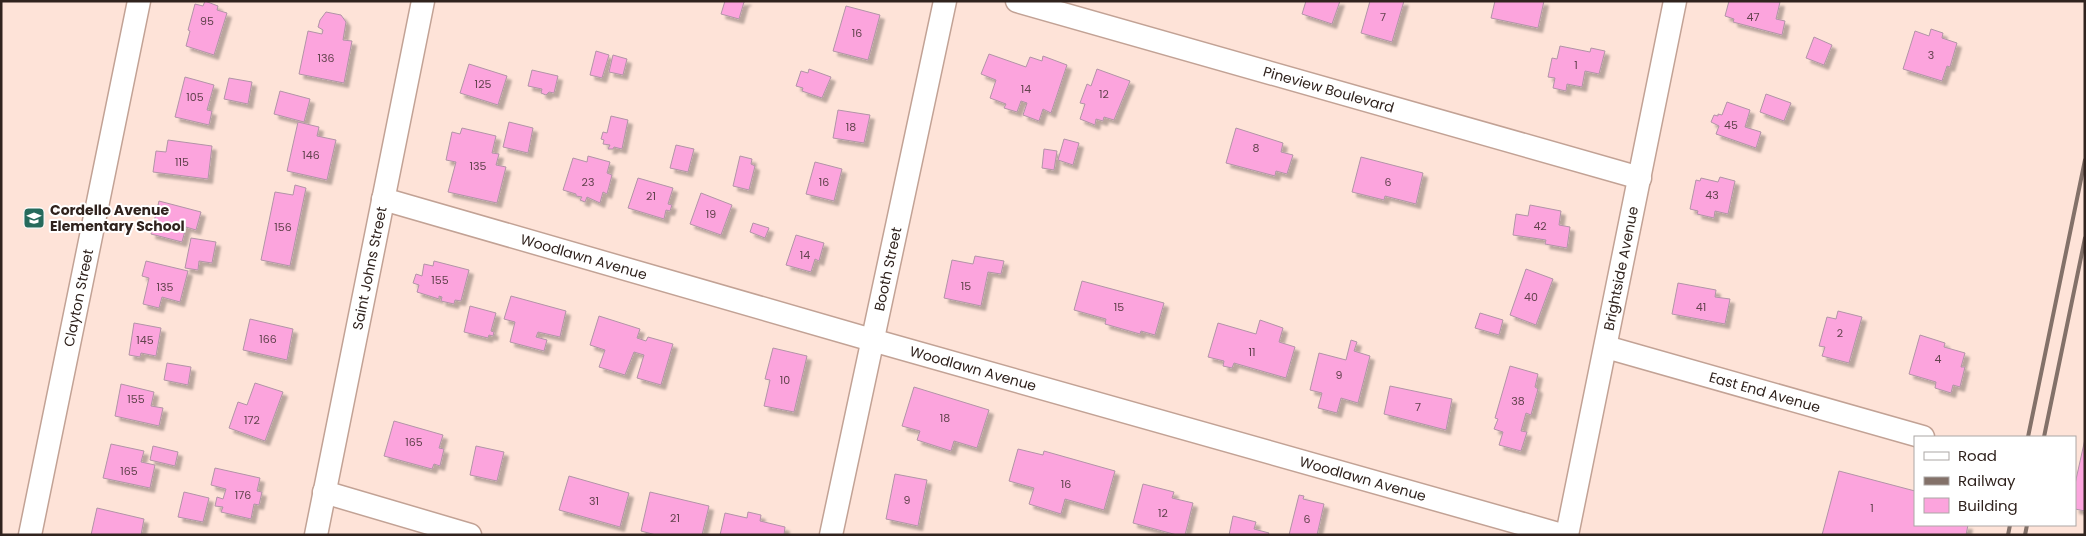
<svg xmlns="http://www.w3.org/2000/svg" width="2086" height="536" font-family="Poppins,sans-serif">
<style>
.building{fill:#fca4dd;stroke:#b194a6;filter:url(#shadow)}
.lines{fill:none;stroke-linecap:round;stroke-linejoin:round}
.street-casing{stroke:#c2a295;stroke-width:25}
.street{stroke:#fff;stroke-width:22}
.rail{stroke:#837169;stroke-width:4}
.labels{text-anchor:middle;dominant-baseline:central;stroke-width:4;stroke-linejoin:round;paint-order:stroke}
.number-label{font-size:11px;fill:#63434e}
.street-label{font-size:14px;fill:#30231e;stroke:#fff}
.poi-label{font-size:14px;font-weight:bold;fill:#30231e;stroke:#fff;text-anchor:start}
</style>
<defs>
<filter id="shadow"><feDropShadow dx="4.5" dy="4.5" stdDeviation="1" flood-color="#0004"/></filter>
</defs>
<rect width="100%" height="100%" fill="#fee3d8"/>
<!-- building -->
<path class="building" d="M205 1 218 6 217 10 227 13 214 55 186 46 190 31 188 30 195 4 203 6Z
M725 1H747L744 2 739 19 721 14Z
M1306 1H1340L1332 24 1302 14Z
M1370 1H1404L1392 42 1361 33Z
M1495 1H1544L1538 28 1491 18Z
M1729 1 1780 2 1776 19 1785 21 1782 35 1733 22 1734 19 1725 16Z
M846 6 880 15 868 60 833 51Z
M326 12 341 15 346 22 343 40 352 41 344 83 299 74 308 31 322 34 323 30 318 27 320 20Z
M1931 29 1943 33 1942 38 1957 43 1950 67 1947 66 1942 81 1903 69 1915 31 1929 36Z
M1814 37 1832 45 1824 65 1806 58Z
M1560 46 1590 52 1591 48 1605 51 1599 74 1585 71 1582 87 1567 84 1566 91 1553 88 1555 78 1548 77 1552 58 1557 59Z
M596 51 609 55 602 78 590 75Z
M989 54 1026 67 1030 57 1042 61 1043 56 1067 65 1051 113 1043 109 1039 121 1023 115 1027 103 1021 101 1017 112 1004 108 1006 104 990 98 996 80 981 74Z
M613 55 627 59 623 75 609 72Z
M469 64 507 76 498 105 460 93Z
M809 69 831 77 822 98 802 91 803 88 796 86 801 71 808 73Z
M1097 69 1130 81 1114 120 1104 117 1103 121 1096 119 1095 125 1080 119 1085 104 1080 103 1087 84 1091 86Z
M532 70 558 76 554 93 549 92 546 95 541 93 542 89 528 86Z
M185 77 214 85 207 110 212 111 209 125 175 117Z
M229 78 252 82 248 104 224 99Z
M280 91 310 99 304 122 274 114Z
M1766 94 1791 103 1784 121 1760 112Z
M1727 102 1750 110 1745 127 1761 132 1756 148 1716 134 1719 126 1711 122 1714 115 1718 116V114L1722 115Z
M838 110 870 115 864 143 833 138Z
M611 116 628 120 622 149 614 147 613 149H608L610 145 603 144 604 140 601 139 603 132 607 133Z
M298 122 319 127 317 136 336 140 327 180 287 171Z
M509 122 533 128 528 153 503 147Z
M462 128 496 136 492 153 499 154 496 165 506 167 497 203 448 192 456 162 446 160 452 132 460 134Z
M1236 128 1283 143 1281 152 1293 155 1287 174 1276 171 1275 176 1226 163Z
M1064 139 1079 143 1073 165 1058 160Z
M168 140 212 146 208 179 153 172 156 151 166 152Z
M676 145 694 149 688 172 670 168Z
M1044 149 1057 151 1054 170 1042 168Z
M588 156 610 162 607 173 612 175 607 194 603 192 600 203 587 197 585 202 580 200 582 197 576 196V194L563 190 573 158 587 162Z
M740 156 752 159 751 164 755 166 749 190 733 186Z
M1361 157 1423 173 1416 204 1385 196 1384 200 1352 192Z
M815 162 842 169 834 201 806 194Z
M1720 177 1735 181 1728 214 1715 211 1714 218 1697 214 1698 211 1690 209 1696 180 1700 181 1701 178 1718 182Z
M638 178 673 188 668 204 672 205 670 211 666 210 664 219 628 208Z
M295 185 306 188 290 266 261 260 275 192 293 195Z
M701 193 732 205 721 235 690 224Z
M159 201 201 212 196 230 186 227 182 242 151 234Z
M1530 205 1561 211 1559 225 1570 227 1567 248 1545 244 1546 240 1513 235 1516 214 1528 216Z
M753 223 769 228 765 238 750 232Z
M796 235 824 243 819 261 815 259 811 272 786 265Z
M191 238 216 242 212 263 199 261 198 270 185 268Z
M975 256 1004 261 1001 274 988 272 981 306 944 298 952 260 973 264Z
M146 261 188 271 180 302 162 297 159 308 143 304 149 278 142 276Z
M434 261 469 270 461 301 455 300 454 304 441 301 442 297 439 296V299L417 292 419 285 413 283 416 274 422 276 424 264 433 266Z
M1526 269 1553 279 1536 325 1510 315Z
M1082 281 1164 303 1155 335 1141 331 1140 334 1105 324 1106 319 1074 310Z
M1678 283 1716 290 1715 297 1730 299 1725 324 1672 314Z
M511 296 566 311 560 337 538 332 536 337 547 340 544 351 510 342 515 322 504 319Z
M470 306 496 313 491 331 494 332 493 336 489 335 488 338 464 332Z
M1838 311 1862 317 1849 363 1822 356 1825 347 1819 346 1827 317 1836 319Z
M1480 313 1503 320 1499 335 1475 328Z
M599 316 640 329 637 338 646 341 648 337 673 344 661 385 637 378 644 355 634 352 625 375 599 367 605 350 590 345Z
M250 319 293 329 287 360 243 350Z
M1260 320 1283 328 1279 342 1295 347 1286 378 1234 363 1232 368 1223 366 1224 361 1208 357 1218 323 1256 334Z
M134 323 161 328 156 356 141 353 140 357 129 355Z
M1920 335 1945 343 1944 347 1965 353 1961 367H1965L1960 387 1953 385 1951 393 1935 388 1936 382 1909 374Z
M1351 340 1357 342 1354 351 1370 356 1358 403 1341 398 1337 413 1318 408 1322 393 1310 390 1319 353 1346 360Z
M773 348 807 356 794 412 764 406 770 380 765 379Z
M167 363 191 367 188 385 164 380Z
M1510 366 1538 374 1535 387 1538 389 1531 415 1526 413 1521 431 1527 432 1521 451 1499 445 1503 432 1494 429 1498 419 1495 418Z
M255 383 283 392 265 441 229 428 238 402 247 405Z
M121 384 154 392 151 406 163 408 159 426 115 416Z
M1390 386 1452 399 1446 430 1384 414Z
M914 387 989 410 977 448 954 441 951 451 917 440 920 431 902 426Z
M394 421 443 435 439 448 444 449 440 466 434 464 432 469 384 456Z
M2085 439V511L2075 509V484Z
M111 444 144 451 141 462 155 465 150 488 103 478Z
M153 446 178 452 175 466 150 460Z
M476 446 504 452 497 481 470 475Z
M1018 449 1043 455 1044 451 1115 471 1104 510 1065 499 1061 514 1029 504 1034 488 1009 481Z
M215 468 260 478 257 491 262 492 259 505 254 504 251 519 221 512 223 507 215 506 217 497 223 499 226 489 211 485Z
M1839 471 1915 491V525H1968L1966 535H1822Z
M895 474 927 480 918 526 886 519Z
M569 476 629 493 620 527 559 510Z
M1143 484 1174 492 1172 498 1193 503 1185 535H1177L1133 523Z
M184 492 209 498 203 522 178 517Z
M650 492 709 506 702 535H656L641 531Z
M1299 495 1304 496 1303 499 1324 504 1317 535H1289Z
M97 508 144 519 141 535H91Z
M748 512 761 515 760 521 785 527 784 535H720L725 513 747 518Z
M1233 516 1256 522 1254 529 1269 533 1268 535H1229Z"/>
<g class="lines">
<!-- street casing -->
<g class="street-casing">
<g id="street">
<path id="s1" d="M1017 1 1640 178"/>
<path id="s2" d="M383 199 872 340 1562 535"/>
<path id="s3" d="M1606 347 1923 437"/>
<path d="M324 492 470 535"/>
<path id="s4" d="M30 535 139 1"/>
<path id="s5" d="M316 535 423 1"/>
<path id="s6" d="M831 535 945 1"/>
<path id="s7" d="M1567 535 1675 1"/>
</g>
</g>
<!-- street -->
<use href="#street" class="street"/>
<!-- rail -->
<path class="rail" d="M2028 437 2085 160
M2044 437 2085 238
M2008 535 2010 525
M2025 535 2027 525"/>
</g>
<!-- icons -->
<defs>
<g id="school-square" transform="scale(1.125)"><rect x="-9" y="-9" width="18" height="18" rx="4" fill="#266a5c" stroke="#fff"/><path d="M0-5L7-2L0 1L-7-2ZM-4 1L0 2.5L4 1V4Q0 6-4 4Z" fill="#fff"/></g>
</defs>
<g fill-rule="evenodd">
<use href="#school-square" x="34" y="218"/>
</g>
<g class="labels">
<!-- number labels -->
<g class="number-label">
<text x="1383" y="17">7</text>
<text x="1753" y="17">47</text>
<text x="207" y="21">95</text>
<text x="857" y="33">16</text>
<text x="1931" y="55">3</text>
<text x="326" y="58">136</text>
<text x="1576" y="65">1</text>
<text x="483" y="84">125</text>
<text x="1026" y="89">14</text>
<text x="1104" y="94">12</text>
<text x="195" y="97">105</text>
<text x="1731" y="125">45</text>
<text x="851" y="127">18</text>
<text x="1256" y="148">8</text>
<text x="311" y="155">146</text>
<text x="182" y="162">115</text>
<text x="478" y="166">135</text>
<text x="588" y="182">23</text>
<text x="824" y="182">16</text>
<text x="1388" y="182">6</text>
<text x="1712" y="195">43</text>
<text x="651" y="196">21</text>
<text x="711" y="214">19</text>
<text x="1540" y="226">42</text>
<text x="283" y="227">156</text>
<text x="805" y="255">14</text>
<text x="440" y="280">155</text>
<text x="966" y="286">15</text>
<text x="165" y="287">135</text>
<text x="1531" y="297">40</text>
<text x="1119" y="307">15</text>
<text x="1701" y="307">41</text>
<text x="1840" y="333">2</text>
<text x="268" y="339">166</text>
<text x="145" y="340">145</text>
<text x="1252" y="352">11</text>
<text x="1938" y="359">4</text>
<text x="1339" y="375">9</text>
<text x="785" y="380">10</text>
<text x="136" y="399">155</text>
<text x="1518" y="401">38</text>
<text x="1418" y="407">7</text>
<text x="945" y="418">18</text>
<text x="252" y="420">172</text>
<text x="414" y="442">165</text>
<text x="129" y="471">165</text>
<text x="1066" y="484">16</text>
<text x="243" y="495">176</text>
<text x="907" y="500">9</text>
<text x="594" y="501">31</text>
<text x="1872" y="508">1</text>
<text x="1163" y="513">12</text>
<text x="675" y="518">21</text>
<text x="1307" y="519">6</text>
</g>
<!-- street labels -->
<g class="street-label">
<text stroke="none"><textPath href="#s1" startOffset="324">Pineview Boulevard</textPath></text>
<text stroke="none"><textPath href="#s2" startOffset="209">Woodlawn Avenue</textPath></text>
<text stroke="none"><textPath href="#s5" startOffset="272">Saint Johns Street</textPath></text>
<text stroke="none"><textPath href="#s6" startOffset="272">Booth Street</textPath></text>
<text stroke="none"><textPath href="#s7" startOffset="272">Brightside Avenue</textPath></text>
<text stroke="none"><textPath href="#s4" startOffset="242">Clayton Street</textPath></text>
<text stroke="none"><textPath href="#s2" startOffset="614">Woodlawn Avenue</textPath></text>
<text stroke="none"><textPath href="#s3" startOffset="165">East End Avenue</textPath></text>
<text stroke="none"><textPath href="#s2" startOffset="1019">Woodlawn Avenue</textPath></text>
</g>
<!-- poi labels -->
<g class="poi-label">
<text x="50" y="210">Cordello Avenue<tspan x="50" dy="16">Elementary School</tspan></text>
</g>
</g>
<!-- border -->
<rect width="2086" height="536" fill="none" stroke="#30231e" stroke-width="5"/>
<!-- legend -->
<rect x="1914" y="436" width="162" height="90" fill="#ffffff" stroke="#aca7a5"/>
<rect x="1924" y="452" width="25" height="8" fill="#ffffff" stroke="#aca7a5"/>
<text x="1958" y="461" font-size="15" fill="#30231e">Road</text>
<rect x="1924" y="477" width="25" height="8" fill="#837169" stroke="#aca7a5"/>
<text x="1958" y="486" font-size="15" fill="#30231e">Railway</text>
<rect x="1924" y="498" width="25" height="15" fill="#fca4dd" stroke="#aca7a5"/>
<text x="1958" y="511" font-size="15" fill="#30231e">Building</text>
</svg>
